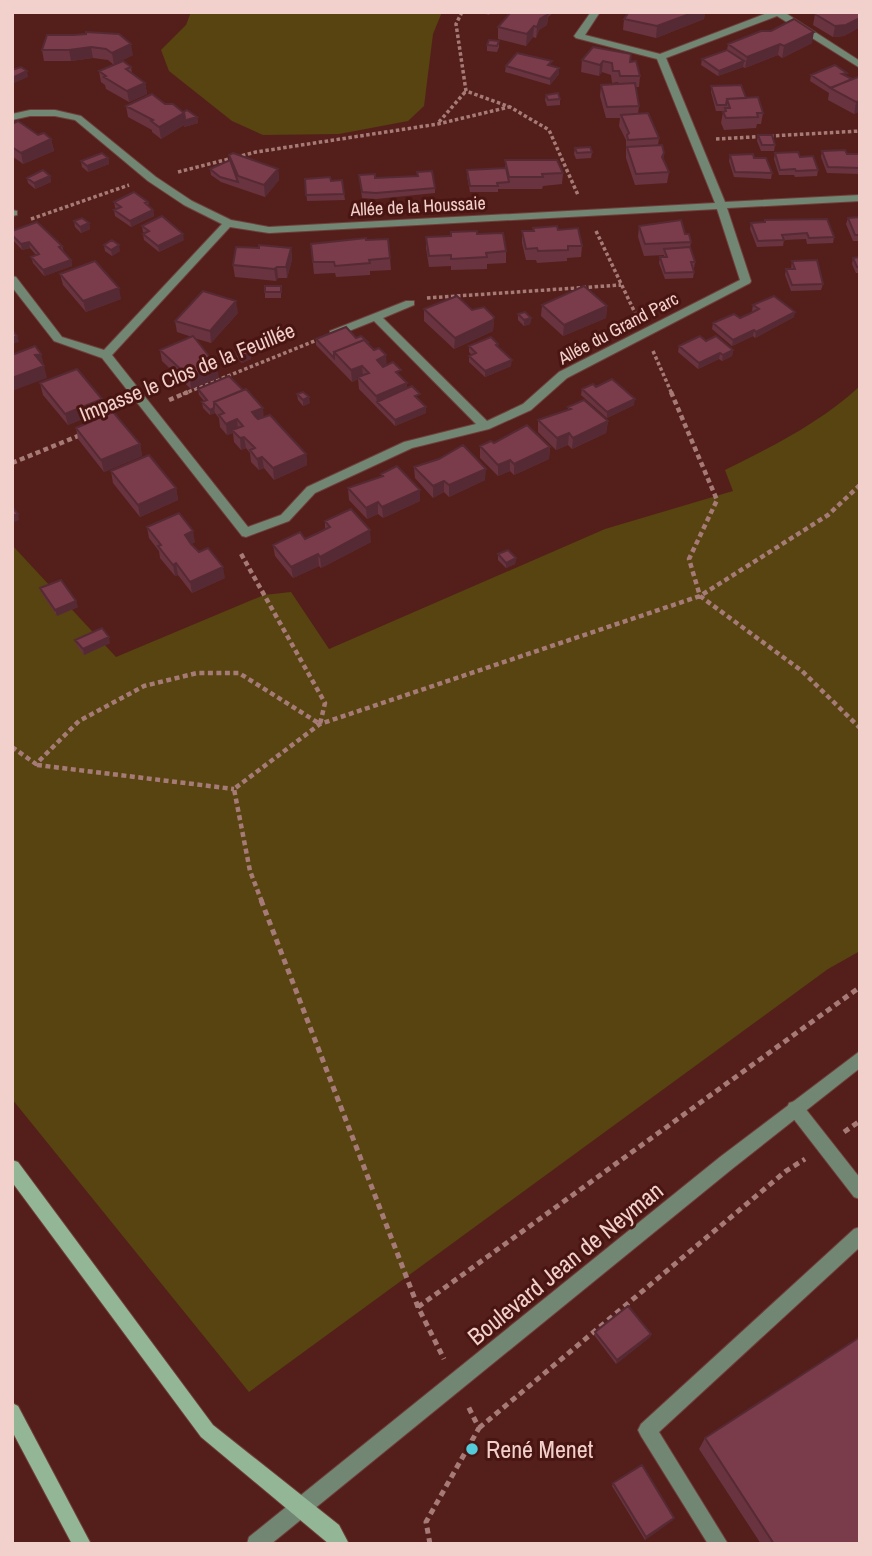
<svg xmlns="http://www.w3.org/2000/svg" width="872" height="1556" font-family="'Archivo Narrow',sans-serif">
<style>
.green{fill:#574410}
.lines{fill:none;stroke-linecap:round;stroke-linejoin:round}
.service-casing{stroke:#703f3b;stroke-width:2}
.minor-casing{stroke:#703f3b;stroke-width:2}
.tertiary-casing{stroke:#703f3b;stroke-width:2}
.secondary-casing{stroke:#703f3b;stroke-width:2}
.path-far2{stroke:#a67b77;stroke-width:3.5;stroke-dasharray:3.5 2.5;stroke-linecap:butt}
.path-far1{stroke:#a67b77;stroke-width:4.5;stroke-dasharray:5 3.5;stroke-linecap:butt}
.path{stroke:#a67b77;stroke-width:5;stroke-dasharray:6 4.5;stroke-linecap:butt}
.service{fill:#718773;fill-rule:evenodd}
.minor{fill:#718773;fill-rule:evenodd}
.tertiary{fill:#718773;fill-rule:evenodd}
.secondary{fill:#93b696;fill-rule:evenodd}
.wall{fill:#693440}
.shaded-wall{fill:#552a34}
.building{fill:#7a3c4a;stroke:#552a34;stroke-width:2}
.poi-dot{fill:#53cbda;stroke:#491512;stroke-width:2.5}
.labels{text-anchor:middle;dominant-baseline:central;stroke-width:6;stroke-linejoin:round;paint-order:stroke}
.far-street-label{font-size:18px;fill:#f2d0cb;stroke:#491512}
.street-label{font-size:21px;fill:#f2d0cb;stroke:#491512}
.near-street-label{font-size:24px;fill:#f2d0cb;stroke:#491512}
.near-poi-label{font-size:24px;fill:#f2d0cb;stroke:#491512;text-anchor:start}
</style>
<rect width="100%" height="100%" fill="#541f1b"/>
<!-- green -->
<path class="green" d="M191 12H442L433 34 424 106 408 121 339 134 263 135 232 121 169 71 161 50 186 25Z
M860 386V951L828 969 249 1392 12 1099V545L116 657 264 595 291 592 329 649 605 529 733 491 725 470C773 446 820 423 860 386Z"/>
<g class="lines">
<!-- service casing -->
<g class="service-casing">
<path id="service" d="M795 1101 801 1103 860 1178V1199L854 1197 789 1113 787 1108 789 1103Z
M860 1227V1247L659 1432 728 1544H708L641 1436 638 1430 641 1424 854 1229Z"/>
</g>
<!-- minor casing -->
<g class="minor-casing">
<path id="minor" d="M591 12H600L585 35 660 54 770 12H784L860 61V68L777 16 666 58 725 202 860 195V201L727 208 751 281 750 283 567 378 531 410 489 429 412 448 315 493 289 521 246 537 242 536 102 358 54 341 12 287V276L16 277 62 337 104 350 222 224 184 205 148 181 75 120 55 116H30L12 120V114L30 110H55L81 116 156 177 192 201 231 220 269 227 715 203 657 59 576 38 574 36ZM717 209 740 280 559 372 523 404 487 421 383 318 414 305V301H406L330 331V335L334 337 374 321 476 424 404 442 307 487 281 515 248 527 112 355 230 227 269 233Z
M12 210 17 211V215L12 216Z"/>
</g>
<!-- tertiary casing -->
<g class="tertiary-casing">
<path id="tertiary" d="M860 1051V1068L732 1169 271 1544H247L249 1537 720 1157Z"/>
</g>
<!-- secondary casing -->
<g class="secondary-casing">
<path id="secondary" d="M12 1160 18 1162 213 1425 339 1525 349 1544H329L201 1437 12 1182Z
M12 1403 18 1406 91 1544H72L12 1431Z"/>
</g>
<!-- path-far2 -->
<path class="path-far2" d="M462 12 456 24 466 91 510 107 549 130 578 195
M439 122 466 91
M716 139 860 131
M178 172 256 152 438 124 509 107
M31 219 129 185
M596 231 636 315
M427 298 621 285
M653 351 672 394
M183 394 317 340"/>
<!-- path-far1 -->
<path class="path-far1" d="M671 392 717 500 689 559 700 596 802 671 860 728
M169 400 188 392
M12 463 83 434
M12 747 36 764 79 721 144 686 197 673H239L320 724 325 703 240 552
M37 765 234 789
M262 902 250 871 234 789 320 724 700 596 828 515 860 485"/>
<!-- path -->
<path class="path" d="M261 900 418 1307 444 1359
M844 1132 860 1121
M418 1307 860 987
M479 1428 786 1171 805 1159
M430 1544 426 1522 479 1428 467 1404"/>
<!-- service -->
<use href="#service" class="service"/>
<!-- minor -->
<use href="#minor" class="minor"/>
<!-- tertiary -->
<use href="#tertiary" class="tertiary"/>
<!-- secondary -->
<use href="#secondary" class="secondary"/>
</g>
<!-- wall -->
<path class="wall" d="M478 12H492L489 15Z
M511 12H554L548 17 547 25 539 30 536 38 533 37 526 46 498 39V27Z
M629 12H705L704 19 656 38 623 30 624 19Z
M860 12V27L844 36 833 37 813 25 815 14Z
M47 35 133 55 114 64 131 67 132 73 145 83 147 94 129 102 106 89 105 85 101 82 99 71 114 65 108 60 93 58 71 61H44L42 50Z
M499 41V47L497 52 487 51V45Z
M812 43 782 58 778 55 745 68 743 67 718 76 701 65 702 59 727 50 728 44Z
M582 60 630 62 640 76 639 87H636L639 106 638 114 659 138 658 145 664 153 663 161 669 172 667 183 635 185 626 158V140L619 126 620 118H606L600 96 601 85 619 84 618 82 612 83 611 75 602 72 599 76 581 72Z
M506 66 559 74 550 85 505 72Z
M811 75 846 76 852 79 860 78V111L854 114 828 100 829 93 810 81Z
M711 86 746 98 763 113 761 124H757L756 128 724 130 721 123 723 112 724 111H716L711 92Z
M546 95 560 99V105L547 106 545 100Z
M165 104 197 117 198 123 184 127V125L161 139 152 132V130L128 117 126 106Z
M12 124 38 135 51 139 54 151 23 164 12 156Z
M758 135 775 145 774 151H761L757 141Z
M575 148 592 152 591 158 576 159 574 154Z
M822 151 860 156V174L827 173 821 157Z
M775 153 800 157 818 170 817 176 795 177 794 175H779L774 159Z
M229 155 278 169 279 180 265 197 221 182 211 175 210 169 230 160Z
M730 155 772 173 771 179 734 177 729 161Z
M108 158 109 164 88 172 82 167 81 161Z
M505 160 563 173 562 184 543 186 542 189H498V192H470L467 176V170L505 168Z
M417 172 435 188V193L376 199 362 198 359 175 375 178 417 176Z
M50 176 51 182 35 189 28 183 27 178Z
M305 179 344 194 345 200 307 201Z
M114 202H148L149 206 153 210 154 216 131 227 115 216 114 210 116 209 115 207Z
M860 217V241H853L846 224 848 218Z
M765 220 834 237 833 243 807 244 806 239 784 240 783 246 757 247 750 229 751 223H764Z
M74 221 89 223 90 229 81 233 75 227Z
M142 226 184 240 159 252 144 240 143 234 145 233 143 232Z
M639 226 685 234 691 242 690 247 695 262 694 268H693L694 272 693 278 665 279 659 263 660 257H664V255L644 256 638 237Z
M558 230 582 246 581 257 567 258V261L537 263 536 260H526L522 243V231Z
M12 231 62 246 64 252 71 260 72 266 44 276 33 263 31 257 36 255 30 248 22 250 12 239Z
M477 234 506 251V263L487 264V269L451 270V266L429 267 426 248V237Z
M366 240 390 258 391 270 370 271V275L336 277 335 273 314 274 311 244Z
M104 245 120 251 112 256 105 251Z
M291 248 292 260 287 278H278L276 281 235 277 233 265Z
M860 257V273H856L852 264 853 258Z
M792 261 823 284 821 290 791 291 785 275 786 269H791Z
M60 274 121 299 86 312 63 285Z
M281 286V298H265V292Z
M542 305 607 306 606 318 563 336 541 316Z
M753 305 794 317 755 338 753 336 732 346 712 329 713 323 740 318 753 312 752 311Z
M424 309 472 310 494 317 493 331 454 349 424 321Z
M238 313 211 343 194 338 219 378 191 389 162 361 160 350 192 337 177 332 175 321Z
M518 314 531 318 530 324 524 326 518 320Z
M356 338 369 344 386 365 407 383V388L426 407V413L395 426 359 389 358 379 352 382 316 345V339Z
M706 341 733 350 732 356 722 361 719 359 698 369 678 352 679 346Z
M498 344V347L511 366 485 377 469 362V356L472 355 469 352V346Z
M236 352 250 353 251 359 242 363 237 358Z
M40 383 104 410 68 425 43 395Z
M198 389 264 417 306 454 307 465 274 480 264 468 259 470 251 462 250 453 246 448 241 450 234 442 233 433 227 435 220 427 219 418 215 413 210 415 203 408 202 402 204 401 199 395Z
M582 389 634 405 607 418 581 395Z
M297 394 310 403 303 406 298 400Z
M568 407 608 421 606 433 572 449 568 445 556 450 538 432V420L568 410Z
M76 428 140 444 142 456 104 472 78 439Z
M494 443 550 447 549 459 514 475 510 471 498 476 480 458V446Z
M414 467 485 480 449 497 444 492 433 498 415 478Z
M111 471 176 488 178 500 140 517 113 483Z
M381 474 420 490V501L383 518 378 514 367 519 349 500 348 488 381 477Z
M325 521 371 542 321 568 319 566 293 578 275 556 273 545 305 539 325 529Z
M147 527 195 542 191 544 225 578 192 593 178 575 175 576 160 558 159 551 149 538Z
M498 554 516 558 515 564 506 568 498 560Z
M40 588 78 607 57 616 42 594Z
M75 640 110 643 84 655 77 646Z
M595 1332 651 1334 650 1337 616 1364 594 1335Z
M705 1438 860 1544H761L699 1449Z
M613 1483 673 1520 645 1540 612 1486Z"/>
<!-- shaded-wall -->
<path class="shaded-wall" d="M695 12H705L704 19 656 38 657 26Z
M548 14 547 25 539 30 536 38 537 27 540 19Z
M860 18V27L844 36 833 37 835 26Z
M534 26 533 37 526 46 527 34Z
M814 32 812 43 782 58 784 46Z
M131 44 133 55 114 65 112 53Z
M780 44 778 55 745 68 747 57Z
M91 47 93 58 71 61 69 50Z
M603 61 602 72 599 76 600 65Z
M744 61 743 67 718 76 719 71Z
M559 68V74L550 85V79Z
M27 71 28 77 12 84V78Z
M145 83 147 94 129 102 127 91Z
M860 101V111L854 114 856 102Z
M184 113 197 117 198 123 184 127V125L161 139 159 127Z
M51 139 54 151 23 164 21 153Z
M108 158 109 164 88 172 87 166Z
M278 169 279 180 265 197 264 185Z
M50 176 51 182 35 189 34 183Z
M153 210 154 216 131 227 130 221Z
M89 223 90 229 81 233 80 227Z
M183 234 184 240 159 252 158 246Z
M29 242 30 248 22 250 21 244Z
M119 245 120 251 112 256 111 250Z
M291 248 292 260 287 278 286 267Z
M71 260 72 266 44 276 43 270Z
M277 267 278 278 276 281 274 269Z
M119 288 121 299 86 312 83 301Z
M236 301 238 313 211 343 210 331Z
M607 306 606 318 563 336 564 325Z
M795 312 794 317 755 338 756 332Z
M494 317 493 331 454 349 455 338Z
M531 318 530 324 524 326V320Z
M754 330 753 336 732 346 733 340Z
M17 336 19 342 12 344V338Z
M733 350 732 356 722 361 723 355Z
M250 353 251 359 242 363 241 357Z
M720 353 719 359 698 369 699 363Z
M41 354 44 365 35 355Z
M386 355 387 367 377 371V360Z
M512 360 511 366 485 377V371Z
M44 366 47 378 12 391V378Z
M217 366 219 378 191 389 190 378Z
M362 366 363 377H358V379L352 382 351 370Z
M407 383V394L377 402 376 396Z
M309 397 310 403 303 406V400Z
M102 399 104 410 68 425 65 414Z
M635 399 634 405 607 418V412Z
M426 407V413L395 426V420Z
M214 408 215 413 210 415V410Z
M263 408 264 419 253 424 252 412Z
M237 419 238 430H232L233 433 227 435 226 424Z
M608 421 606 433 572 449 573 438Z
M569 433 568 445 556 450 557 438Z
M244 437 246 448 241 450 240 438Z
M140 444 142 456 104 472 101 460Z
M550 447 549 459 514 475V464Z
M306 454 307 465 274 480 273 468Z
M262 457 264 468 259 470 257 459Z
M510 460V471L498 476V465Z
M486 469 485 480 449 497V485Z
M444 481V492L433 498V486Z
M176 488 178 500 140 517 138 505Z
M420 490V501L383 518 382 507Z
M378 502V514L367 519 366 508Z
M18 514 19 520 12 523V516Z
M370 530 371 542 321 568 320 557Z
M193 531 195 542 187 547 185 535Z
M318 554 319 566 293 578 291 567Z
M516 558 515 564 506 568V563Z
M176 563 178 575 175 576 173 565Z
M223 567 225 578 192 593 190 582Z
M76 601 78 607 57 616 55 610Z
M109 637 110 643 84 655 83 649Z
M651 1334 650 1337 616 1364 617 1360Z
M674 1518 673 1520 645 1540 646 1537Z"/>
<!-- building -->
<path class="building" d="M511 12H541L548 14 540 19 537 27 534 26 527 34 498 27Z
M629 12H695L657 26 624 19Z
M819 12H860V18L846 25 835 26 815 14Z
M794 19 814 32 784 46 780 44 747 57 728 44 761 31H771Z
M86 32 119 34 131 44 112 53 106 49 91 47 69 50H42L47 35H73L86 34Z
M489 40 499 41 497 46 487 45Z
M593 47 631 54 630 62 636 61 640 76H620L619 71H613L612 63 603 61 600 65 582 60Z
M727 50 744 61 719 71 702 59Z
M517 53 552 61 548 65 559 68 550 79 506 66Z
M123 61 131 67 126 69 145 83 127 91 104 77 106 76 99 71Z
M835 65 847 73 842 74 852 79 831 88 811 75Z
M21 67 27 71 12 78V70Z
M858 77 860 78V101L856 102 830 88Z
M635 83 639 106 607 107 601 85Z
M741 85 746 98 727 99 726 105H717L711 86Z
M558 93 560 99 548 100 546 95Z
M152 94 165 104H173L184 113 159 127 151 121 153 120 126 106Z
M758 97 763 113H757L758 117 726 118 723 112 726 111 725 108H730L727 99Z
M187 110 197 117 183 121 185 118 184 113 183 112Z
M648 113 659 138 628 140 627 135 629 133 621 115Z
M18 121 38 135 44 133 51 139 21 153 12 147V124Z
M758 135H772L775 145H762Z
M662 145 664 153 662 157 669 172 636 174 627 147Z
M590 147 592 152 577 153 575 148Z
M845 150 847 154H859L860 156V168L828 167 822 151Z
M798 152 800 157 813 156 818 170 796 171 795 169 780 170 775 153Z
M102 153 108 158 87 166 81 161Z
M233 153 278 169 264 185 238 176 229 155Z
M753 154 754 158H766L772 173 735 172 730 155Z
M230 160 238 182 220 177 210 169Z
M505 160H557L563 173 542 174 543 177H509Z
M506 168 509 182 497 183 498 186H470L467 170Z
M43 170 50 176 34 183 27 178Z
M432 171 435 188 376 193 362 192 359 175 375 174V178L418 176 417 172Z
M330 177 331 181 342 180 344 194 306 195 305 179Z
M134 192 148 202 145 203 153 210 130 221 114 210 121 207 114 202Z
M162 216 183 234 158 246 143 234 149 231 142 226Z
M860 217V235H855L848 218Z
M82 218 89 223 80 227 74 221Z
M827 219 834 237 809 238 807 233 782 235 784 240 758 241 751 223 765 222V220Z
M681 220 685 234H689L691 242 645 244 639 226Z
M37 222 62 246 59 247 71 260 43 270 31 257 39 254 29 242 21 244 12 235V231Z
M557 226 558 230 578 228 582 246H568V250L538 251 537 248 526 249 522 231H534L533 228Z
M477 231V234L503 233 506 251 486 253 487 257 451 259V255L429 256 426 237 451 236V232Z
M366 238V240L388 239 390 258 369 260 370 263 335 266 334 262H313L311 244Z
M112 240 119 245 111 250 104 245Z
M259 245 291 248 286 267H277L274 269 233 265 236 247 259 248Z
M690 247 695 262H691L694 272 665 273 660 257H667L664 249Z
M860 257V267H857L853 258Z
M817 260 823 284 792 285 786 269H795L792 261Z
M95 261 119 288 83 301 60 274Z
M265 286H281V292H265Z
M584 286 607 306 564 325 542 305Z
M203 291 236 301 210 331 175 321Z
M457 296 472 310 484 307 494 317 493 320 455 338 424 309Z
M774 296 795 312 756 332 754 330 733 340 713 323 734 314 740 318 749 314 759 309 753 305Z
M525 312 531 318 524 320 518 314Z
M346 327 356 338 361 336 369 343 364 340 334 352V358L316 339Z
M12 330 17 336 12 338Z
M193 336 217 366 190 378 160 350Z
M700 336 706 341 716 336 733 350 723 355 720 353 699 363 679 346Z
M491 337 498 344 496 345 512 360 485 371 469 356 476 353 469 346Z
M364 340 374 350 379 348 386 355 377 360 383 367 393 362 401 370 396 372 407 383 376 396 358 377 369 373 362 366 351 370 334 352Z
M35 346 41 354 35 355 44 366 12 378V355Z
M245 348 250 353 241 357 236 352Z
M77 369 102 399 65 414 40 383Z
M229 376 243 390 214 402V408L210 410 202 402 207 400 198 389Z
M612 379 635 399 607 412 582 389 593 384 596 387Z
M412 386 420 394 415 396 426 407 395 420 377 402Z
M246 389 263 408 252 412 255 416 258 419 270 415 306 454 273 468 262 457 257 459 250 450 255 448 244 437 240 438 232 430 243 426 237 419 226 424 219 415 224 413 214 402Z
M303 392 309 397 303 400 297 394Z
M584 400 608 421 573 438 569 433 557 438 538 420 571 409 568 407Z
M113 412 140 444 101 460 76 428Z
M527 425 550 447 514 464 510 460 498 465 480 446 491 441 494 443Z
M463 445 486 469 449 485 444 481 433 486 414 467 439 459Z
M149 455 176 488 138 505 111 471Z
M397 466 420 490 382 507 378 502 366 508 348 488 383 476 381 474Z
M12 507 18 514 12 516Z
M351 509 370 530 320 557 318 554 291 567 273 545 300 532 305 539 318 533 330 527 325 521Z
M179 513 193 531 185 535 191 544 199 552 208 548 223 567 190 582 176 563 173 565 165 555 158 546 161 545 147 527Z
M508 550 516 558 506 563 498 554Z
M61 580 76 601 55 610 40 588Z
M102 628 109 637 83 649 75 640Z
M628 1306 651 1334 617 1360 595 1332Z
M860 1337V1544H774L705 1438Z
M642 1465 674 1518 646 1537 613 1483Z"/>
<!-- markers -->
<circle class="poi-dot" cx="472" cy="1449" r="7"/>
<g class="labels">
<!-- far-street labels -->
<g class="far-street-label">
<text transform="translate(418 206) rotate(-3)">Allée de la Houssaie</text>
<text transform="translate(618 328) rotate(-28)">Allée du Grand Parc</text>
</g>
<!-- street labels -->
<g class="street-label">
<text transform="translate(187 372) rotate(-22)">Impasse le Clos de la Feuillée</text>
</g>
<!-- near-street labels -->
<g class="near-street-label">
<text transform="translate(565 1263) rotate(-39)">Boulevard Jean de Neyman</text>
</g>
<!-- near-poi labels -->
<g class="near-poi-label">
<text x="486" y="1449">René Menet</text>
</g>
</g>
<!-- border -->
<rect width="872" height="1556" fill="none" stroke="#f2d0cb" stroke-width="28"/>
</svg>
